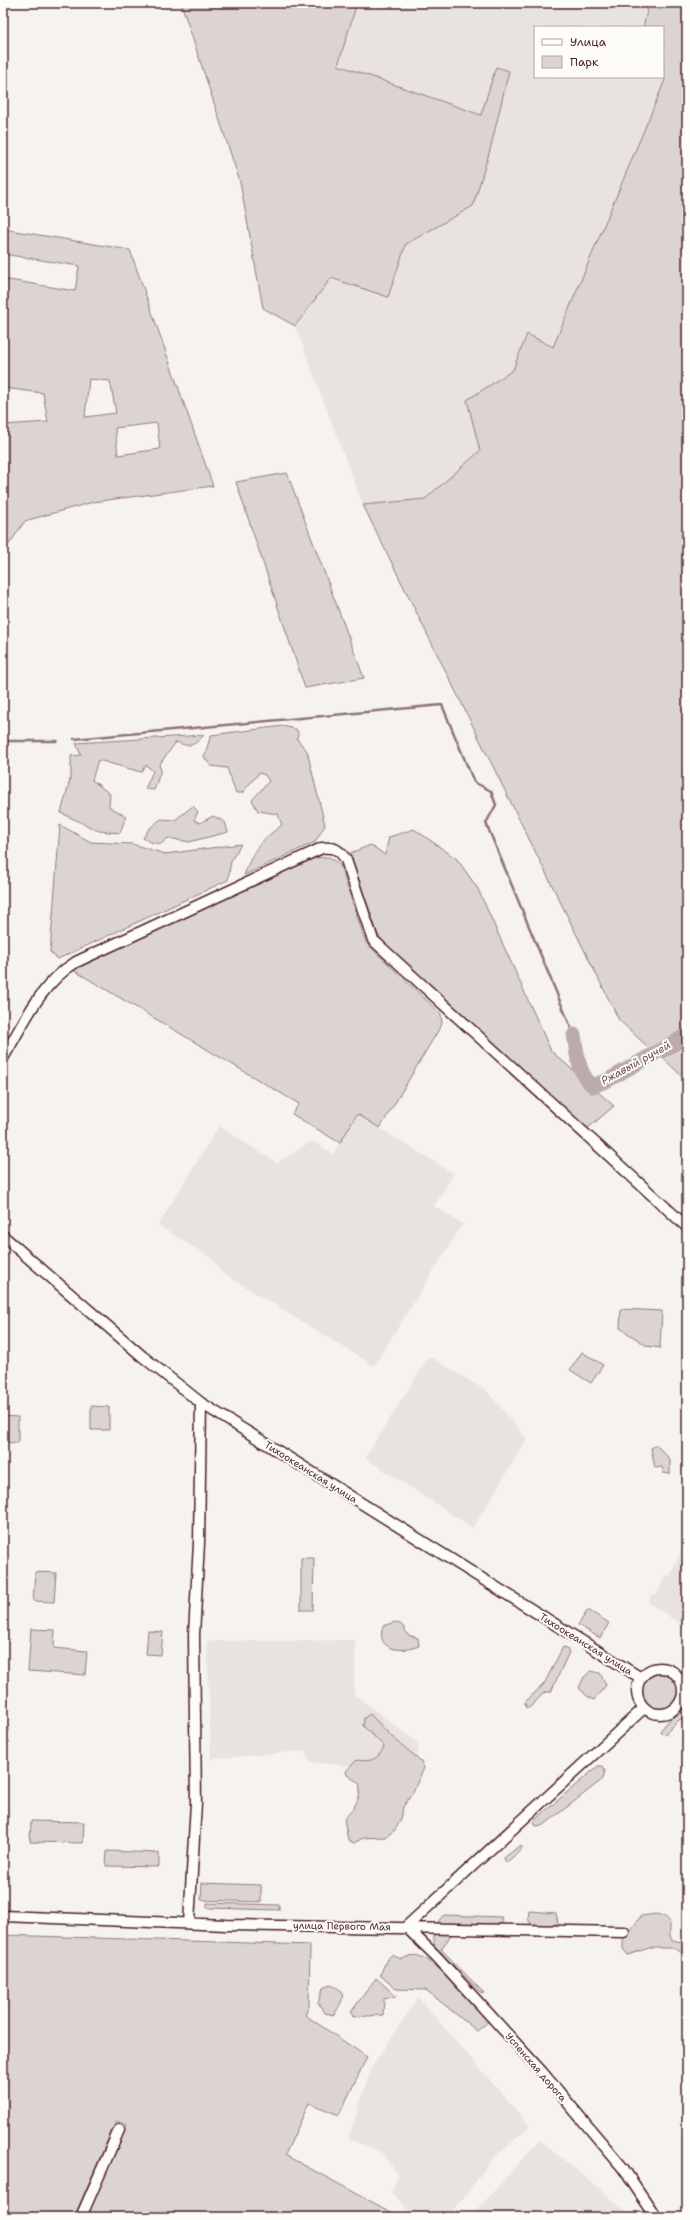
<svg xmlns="http://www.w3.org/2000/svg" width="690" height="2220" font-family="'Shantell Sans',sans-serif">
<style>
.built{fill:#e9e3e0}
.green{fill:#dcd4d2;stroke:#937a7e;fill-rule:evenodd}
.lines{fill:none;stroke-linecap:round;stroke-linejoin:round}
.stream{stroke:#8e7378;stroke-width:2.5}
.river{stroke:#bbabac;stroke-width:15}
.minor-casing{stroke:#4a1f2b;stroke-width:13}
.minor{stroke:#fdfcf7;stroke-width:10}
.labels{text-anchor:middle;dominant-baseline:central;stroke-width:4;stroke-linejoin:round;paint-order:stroke}
.street-label{font-size:10px;fill:#4a1f2b;stroke:#fdfcf7}
.water-label{font-size:11px;font-style:italic;fill:#725058;stroke:#fdfcf7}
</style>
<rect width="100%" height="100%" fill="#f6f3ef"/>
<filter id="ink" filterUnits="userSpaceOnUse"><feTurbulence type="fractalNoise" baseFrequency=".025" numOctaves="2"/><feDisplacementMap in="SourceGraphic" scale="8" xChannelSelector="R" yChannelSelector="G"/><feConvolveMatrix kernelMatrix="1 2 1 2 8 2 1 2 1" color-interpolation-filters="sRGB"/></filter>
<g filter="url(#ink)">
<!-- built -->
<path class="built" d="M357 3H648L642 27H535V77L663 76 665 80 553 347 527 334 513 370 467 400 480 451 425 499 363 505 295 326 331 278 388 296 406 244 473 206 481 115 337 65Z
M357 1114 454 1174 434 1206 463 1224 374 1366 221 1272 212 1259 158 1225 219 1126 277 1163 312 1141 333 1154Z
M429 1356 487 1391 527 1439 473 1528 365 1458Z
M687 1538V1629L648 1602 652 1594 656 1595 666 1574 670 1576Z
M356 1640 354 1694 419 1744 415 1774 310 1762 304 1751 211 1759 207 1641Z
M418 1997 530 2126 491 2161 449 2217H416L391 2193 398 2175 382 2152 348 2139 372 2067Z
M539 2140 588 2179 633 2217H471Z"/>
<!-- green -->
<path class="green" d="M181 3H357L338 65 481 115 496 67 509 71 490 150 473 206 406 244 388 297 331 278 295 326 263 308 240 182Z
M649 3H687V1028L650 1049 619 1020 363 505 425 499 480 451 467 400 513 370 527 334 553 347 665 80 663 76V27H643Z
M3 229 130 250 213 486 93 502 25 521 3 553V425L48 422 43 393 3 388V279L75 291 79 266 3 254ZM89 379 110 381 116 413 85 417ZM157 423 160 449 118 455 115 428Z
M287 473 364 678 305 688 236 482Z
M283 726 296 729 298 733 297 739 307 751 325 825 315 842 244 875C255 847 258 843 282 825L278 814 258 811 252 800 269 781 265 775 259 773 242 793H236L227 768 211 766 204 757 211 735Z
M204 735C193 746 191 748 176 742L159 765 161 770 154 790 145 789 153 771 146 765 141 772 98 760 92 780 110 794 109 807 126 816 120 833 99 831 61 813 71 776V756L81 755 76 743Z
M193 806 198 812 194 820 200 823 213 816 225 822 228 832 189 842 168 838 161 844 150 842 143 838 149 829 161 819 175 820Z
M60 825 91 842 132 844 165 854 241 844 231 861 228 880 58 959 50 952Z
M414 829 457 859 478 889 551 1051 614 1106 587 1129 389 948 378 935 350 853 371 845 385 855 389 837Z
M329 857 340 865 366 943 441 1014 442 1024 380 1128 357 1114 340 1143 292 1114 299 1104 73 970 311 858Z
M687 1044V1081L663 1058Z
M621 1309 662 1311 660 1348 647 1346 620 1328Z
M582 1352 603 1365 591 1383 570 1370Z
M91 1406 109 1407V1430H91Z
M3 1416 18 1417V1443L3 1442Z
M656 1445 670 1459V1474L663 1473 662 1467 655 1468 651 1448Z
M301 1558H314L313 1610H301Z
M35 1572 56 1573 54 1602 33 1601Z
M588 1610 609 1623 600 1638 578 1625Z
M395 1622C405 1625 403 1628 408 1635L418 1638 419 1646C401 1653 375 1651 383 1626Z
M31 1629 55 1630 54 1648 87 1651 85 1675 28 1671Z
M148 1631 163 1632 161 1655 146 1654Z
M563 1647 567 1648 569 1652 551 1692H545L529 1708H526L525 1702 544 1684Z
M591 1671 600 1673 606 1685 594 1700 588 1697 579 1688 584 1677Z
M642 1691a18 18 0 1 1 36 0a18 18 0 1 1-36 0Z
M687 1710V1716L679 1720 664 1735 660 1731 671 1718Z
M370 1714 392 1737 421 1761 424 1768 412 1794 403 1807 401 1819 395 1830 386 1837 363 1838 354 1843 348 1840 344 1819C353 1810 363 1796 359 1783L347 1775 346 1771 357 1760C370 1762 379 1760 384 1746L363 1726 364 1718Z
M598 1766H603L605 1770 603 1779 544 1825 536 1826 534 1822 536 1819Z
M31 1821 84 1822 83 1843 30 1842Z
M519 1846 522 1847 521 1850 506 1863 504 1858Z
M107 1851 159 1853V1867L106 1866Z
M202 1883 261 1885V1902L201 1900Z
M207 1903 279 1905V1910L207 1908Z
M529 1911 556 1913 558 1923 548 1926 531 1924 528 1919Z
M656 1914C679 1919 665 1929 672 1940L687 1943V1957L675 1948H649L628 1955 623 1949V1941L641 1916Z
M444 1915 502 1917 503 1921 501 1924H459L441 1949 484 1993 480 1992 435 1947C432 1935 435 1922 444 1915Z
M3 1935 310 1945 309 2006 305 2015 367 2057 339 2115 309 2103 285 2155 400 2217H85L126 2125 116 2121 74 2217H3Z
M392 1955 401 1959C408 1957 412 1954 419 1956 436 1960 475 2006 489 2021L477 2031 426 1990 396 1989 380 1975 387 1959Z
M376 1978 396 1996 384 1999 383 2015 353 2017 351 2012Z
M330 1985C350 1991 342 2001 334 2015L325 2013 318 2003 323 1988Z"/>
<g class="lines">
<!-- stream -->
<path class="stream" d="M74 739 442 705 474 782 491 791 496 805 486 823 574 1035
M3 741H57"/>
<!-- river -->
<path class="river" d="M574 1035C577 1053 578 1075 593 1086L608 1080 687 1035"/>
<!-- minor casing -->
<g class="minor-casing">
<path id="minor" d="M3 1058C24 1023 40 984 76 962L322 848C334 847 339 849 346 860L373 940 687 1227
M3 1236 142 1356 201 1403 641 1678
M637 1691a23 23 0 1 1 46 0a23 23 0 1 1-46 0Z
M3 1916 226 1925 624 1932
M189 1923 196 1803 194 1635 199 1543 201 1403
M406 1927 436 1956 542 2072 623 2168 656 2217
M406 1927 644 1708
M81 2217 119 2130"/>
</g>
<!-- minor -->
<use href="#minor" class="minor"/>
</g>
</g>
<g class="labels">
<!-- street labels -->
<g class="street-label">
<text transform="translate(311 1472) rotate(32)">Тихоокеанская улица</text>
<text transform="translate(586 1644) rotate(32)">Тихоокеанская улица</text>
<text transform="translate(342 1926) rotate(1)">улица Первого Мая</text>
<text transform="translate(536 2067) rotate(49)">Успенская дорога</text>
</g>
<!-- water labels -->
<g class="water-label">
<text transform="translate(636 1063) rotate(-29)">Ржавый ручей</text>
</g>
</g>
<!-- margin -->
<rect width="690" height="2220" fill="none" stroke="#fdfcf7" stroke-width="16"/>
<rect x="8" y="8" width="674" height="2204" fill="none" stroke="#4a1f2b" stroke-width="1.5" filter="url(#ink)"/>
<!-- legend -->
<rect x="534" y="26" width="130" height="52" fill="#fdfcf7" stroke="#b5a4a5"/>
<rect x="542" y="39" width="20" height="6" fill="#fdfcf7" stroke="#b5a4a5"/>
<text x="570" y="46" font-size="12" fill="#4a1f2b">Улица</text>
<rect x="542" y="56" width="20" height="12" fill="#dcd4d2" stroke="#b5a4a5"/>
<text x="570" y="66" font-size="12" fill="#4a1f2b">Парк</text>
</svg>
